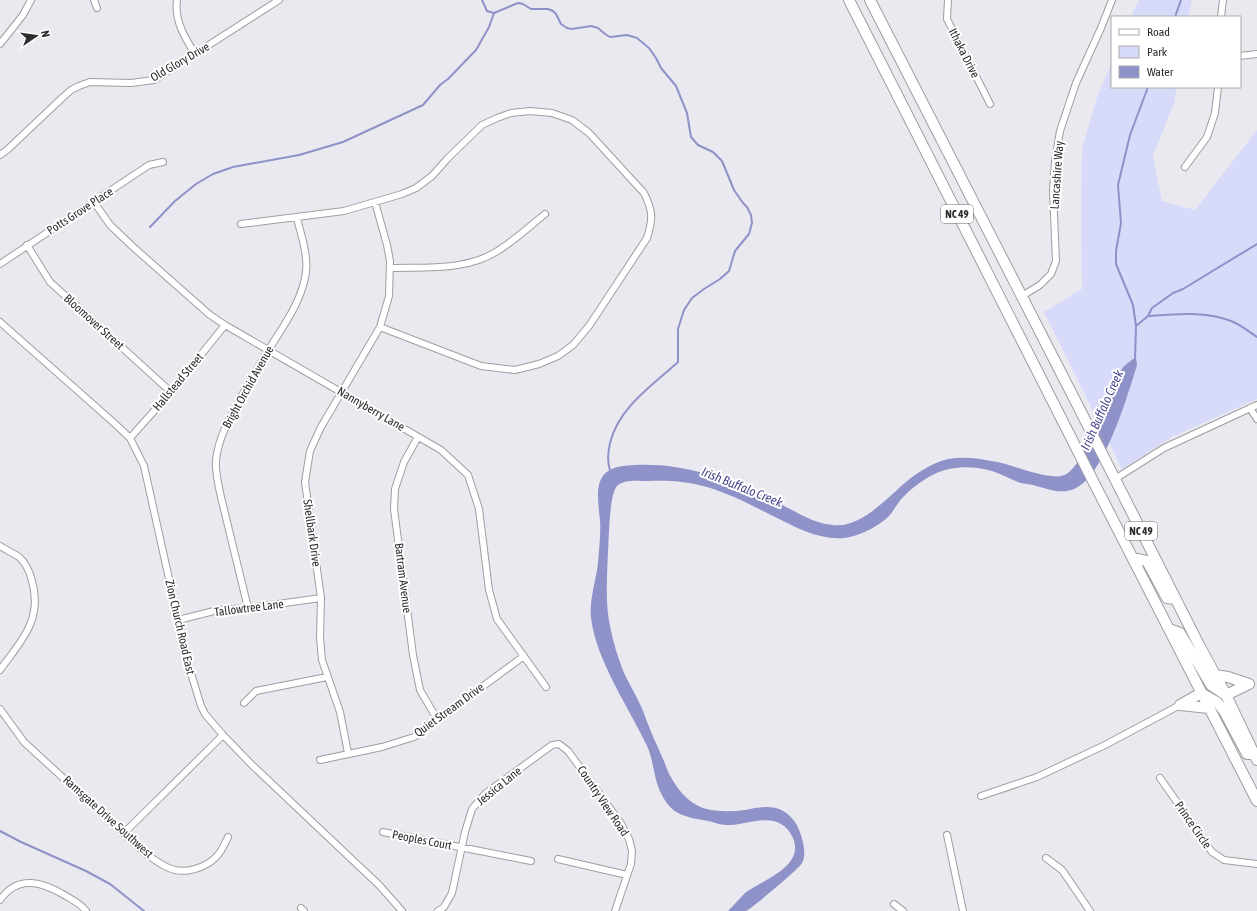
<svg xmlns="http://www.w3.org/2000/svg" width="1257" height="911" font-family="'Asap Condensed',sans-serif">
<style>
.green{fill:#d8dafa}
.water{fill:#8f91c9}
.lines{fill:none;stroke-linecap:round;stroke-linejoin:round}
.stream{stroke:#8f91c9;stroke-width:2}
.minor-casing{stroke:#9e9ea3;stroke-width:8}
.trunk-casing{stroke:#9e9ea3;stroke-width:12}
.minor{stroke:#fff;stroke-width:6}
.trunk{stroke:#fff;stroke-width:10}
.labels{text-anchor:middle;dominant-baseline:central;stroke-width:4;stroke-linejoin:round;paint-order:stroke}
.shield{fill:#fff;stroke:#6c6c6d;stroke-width:1}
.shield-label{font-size:11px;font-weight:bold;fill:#2d2d2f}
.street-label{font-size:12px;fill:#2d2d2f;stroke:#fff}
.water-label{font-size:13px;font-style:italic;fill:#4c498f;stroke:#fff}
</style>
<rect width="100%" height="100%" fill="#e9e9ef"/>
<!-- green -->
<path class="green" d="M1139 0H1192L1188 17H1131Z
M1112 62V87H1177L1174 103 1153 156 1162 201 1195 210 1257 130V399L1172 437 1122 469 1044 312 1082 289 1081 213 1082 149 1097 97Z"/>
<!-- water -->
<path class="water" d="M1136 357 1137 365C1128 394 1104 478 1074 489 1060 495 1046 488 1033 485 1029 484 1024 484 1021 483 1011 480 1002 474 992 471 979 467 963 466 949 469 932 472 910 488 899 502 895 507 893 512 888 517 877 527 860 536 844 538 819 540 797 528 775 517 753 506 731 494 707 487 687 481 667 480 647 481 638 481 624 479 617 486 609 495 609 539 608 552 607 576 605 603 610 626 613 642 618 658 624 673 630 686 638 698 643 711 646 719 649 727 652 734 655 742 659 749 662 757 666 764 667 772 672 779 679 791 689 803 703 808 716 812 731 812 745 810 766 806 781 803 795 822 801 831 808 854 802 863 800 868 751 909 746 911 742 911 733 911 728 911 734 905 739 899 745 893 762 880 805 867 793 838 779 807 747 826 726 825 720 825 714 822 708 821 698 819 688 818 678 813 671 809 666 803 662 795 654 781 654 763 648 748 629 707 597 663 591 618 589 600 596 581 598 563 599 549 601 534 600 520 599 512 598 503 598 495 598 470 613 466 635 465 689 463 728 480 776 502 796 511 811 523 833 525 864 529 892 491 915 475 925 468 936 462 948 459 965 456 981 459 997 462 1014 465 1055 484 1068 473 1073 469 1077 463 1080 458 1089 445 1097 430 1103 415 1108 400 1113 383 1122 369 1125 364 1131 361 1136 357Z"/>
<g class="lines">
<!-- stream -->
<path class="stream" d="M482 0 487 11 494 13 518 3 523 4 531 9H548L553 11 556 14 561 24 567 28 572 29 591 26 598 28 605 34 610 37 627 35 637 38 649 48 656 58 661 68 676 86 687 113 691 137 698 145 713 152 722 161 734 190 743 203 747 207 751 215 752 223 749 234 735 251 729 271 720 279 704 289 692 298 684 310 678 329V362C652 386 619 407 610 443 608 452 607 462 610 470
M1175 17 1181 0
M150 227 175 201 196 184 213 174 233 167 299 155 343 142 423 105 440 85 448 79 476 50 489 27 494 13
M1148 316C1175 314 1205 311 1231 321 1240 324 1249 332 1257 337
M1136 326 1133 305 1116 264V251L1121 223 1118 185 1130 135 1148 87
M1135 359 1136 326 1148 316 1152 308 1173 293 1183 289 1257 244
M0 831 21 842 86 871 110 884 144 911"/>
<!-- minor casing -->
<g class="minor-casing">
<path id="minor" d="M94 0 97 8
M177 0C174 20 185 38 195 54
M948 0 947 19 990 104
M1221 17 1223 0
M0 44 23 15 31 0
M1240 56 1257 54
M0 155 7 150 62 98 71 90 79 86 90 82 131 83 154 80 279 0
M1185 167 1207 137 1215 113 1218 87
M94 202 110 225 132 246 210 315 225 325 441 450 468 475 479 509 489 590 497 619 546 687
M241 224 344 211 402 194 416 188 432 176 448 158 482 125 497 118 511 113 530 111 552 113 572 120 589 133 644 193C653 211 653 219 647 238L589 326 573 345 558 356 539 364 515 370 481 366 380 327
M27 245 50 282 171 392
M0 264 149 165 163 162
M391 268C426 267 468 271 499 250 515 240 530 226 545 214
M1022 296 1040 285 1051 274 1056 261 1053 191 1055 161 1060 131 1076 83 1101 28 1112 0
M0 322 113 422 130 438 144 466 187 660 201 706 205 714 223 735 252 765 379 885 402 911
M1250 408 1257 419
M418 437 404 462 395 489 394 509 413 655 420 690 437 719
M130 438 171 392 225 325
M1115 479 1164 448 1257 405
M0 546C6 550 13 553 19 557 26 563 30 573 32 581 43 620 21 641 0 670
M248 608 220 493C218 482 215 471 216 460 219 434 233 412 245 390 255 373 265 355 276 338 289 318 303 296 306 272 308 254 301 235 297 218
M178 620 218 610 248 608 321 598
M244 703 256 691 327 677
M0 709 24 742 147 855C154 859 161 865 169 868 184 875 206 868 217 856 222 851 225 843 228 837
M348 753 340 712 322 660 320 637 321 598 305 482 310 451 321 427 380 327 389 296 390 261 387 245 375 202
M320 760 382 747 414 737 524 656
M1160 778 1212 852 1224 860 1257 864
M981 796 1037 777 1105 745 1180 705
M383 832 531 861
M124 833 223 735
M947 835 963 911
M1046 858 1062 870 1090 911
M558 859 627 875
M0 900C18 874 43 882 66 896 73 900 81 904 86 911
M894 904 903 911
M301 908 304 911
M438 911 444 907 452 893 465 832 472 809 485 794 552 745 559 744 568 751 620 822 629 839 632 851 631 864 615 911"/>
</g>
<!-- trunk casing -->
<g class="trunk-casing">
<path id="trunk" d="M849 0 1093 481 1257 801
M870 0 1079 408 1199 645 1226 695 1257 760
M1134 561 1137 559 1147 561 1167 598 1175 599
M1169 629 1180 633 1211 685 1226 695 1249 684
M1214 675 1228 677 1249 684
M1180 705 1201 693 1217 702 1224 711 1247 754H1252
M1180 705 1209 708"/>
</g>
<!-- minor -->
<use href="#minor" class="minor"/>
<!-- trunk -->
<use href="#trunk" class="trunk"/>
</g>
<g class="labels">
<!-- shield labels -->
<g class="shield">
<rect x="941" y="205" width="32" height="18" rx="3"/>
<rect x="1125" y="522" width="32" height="18" rx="3"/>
</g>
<g class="shield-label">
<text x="957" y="214">NC 49</text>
<text x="1141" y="531">NC 49</text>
</g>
<!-- street labels -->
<g class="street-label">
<text transform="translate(964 53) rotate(63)">Ithaka Drive</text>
<text transform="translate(180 62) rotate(-30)">Old Glory Drive</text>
<text transform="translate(1057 175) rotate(-86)">Lancashire Way</text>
<text transform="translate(80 211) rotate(-33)">Potts Grove Place</text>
<text transform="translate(94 322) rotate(42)">Bloomover Street</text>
<text transform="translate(178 382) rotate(-50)">Hallstead Street</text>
<text transform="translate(248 387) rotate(-61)">Bright Orchid Avenue</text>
<text transform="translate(371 409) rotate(30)">Nannyberry Lane</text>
<text transform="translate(312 533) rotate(82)">Shellbark Drive</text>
<text transform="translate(403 578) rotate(83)">Bartram Avenue</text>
<text transform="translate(249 608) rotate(-7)">Tallowtree Lane</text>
<text transform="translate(180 627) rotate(77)">Zion Church Road East</text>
<text transform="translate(449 710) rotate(-36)">Quiet Stream Drive</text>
<text transform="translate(499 786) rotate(-39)">Jessica Lane</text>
<text transform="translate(603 801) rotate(56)">Country View Road</text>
<text transform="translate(108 817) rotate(42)">Ramsgate Drive Southwest</text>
<text transform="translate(1193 825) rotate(55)">Prince Circle</text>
<text transform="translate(422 840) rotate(11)">Peoples Court</text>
</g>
<!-- water labels -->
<g class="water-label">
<text transform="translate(1102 410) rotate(-66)">Irish Buffalo Creek</text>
<text transform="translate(742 487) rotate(22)">Irish Buffalo Creek</text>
</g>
</g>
<!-- legend -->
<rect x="1111" y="16" width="130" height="72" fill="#ffffff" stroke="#ababac"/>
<rect x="1119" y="29" width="20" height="6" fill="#ffffff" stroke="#ababac"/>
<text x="1147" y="36" font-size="12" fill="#2d2d2f">Road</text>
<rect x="1119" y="46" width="20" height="12" fill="#d8dafa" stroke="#ababac"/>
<text x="1147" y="56" font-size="12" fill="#2d2d2f">Park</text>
<rect x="1119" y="66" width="20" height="12" fill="#8f91c9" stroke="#ababac"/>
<text x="1147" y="76" font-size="12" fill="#2d2d2f">Water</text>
<!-- north arrow -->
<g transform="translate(36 36) rotate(77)" stroke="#ffffff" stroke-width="3" paint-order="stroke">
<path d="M0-3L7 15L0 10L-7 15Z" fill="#2d2d2f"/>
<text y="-6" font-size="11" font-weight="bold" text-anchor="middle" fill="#2d2d2f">N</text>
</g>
</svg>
